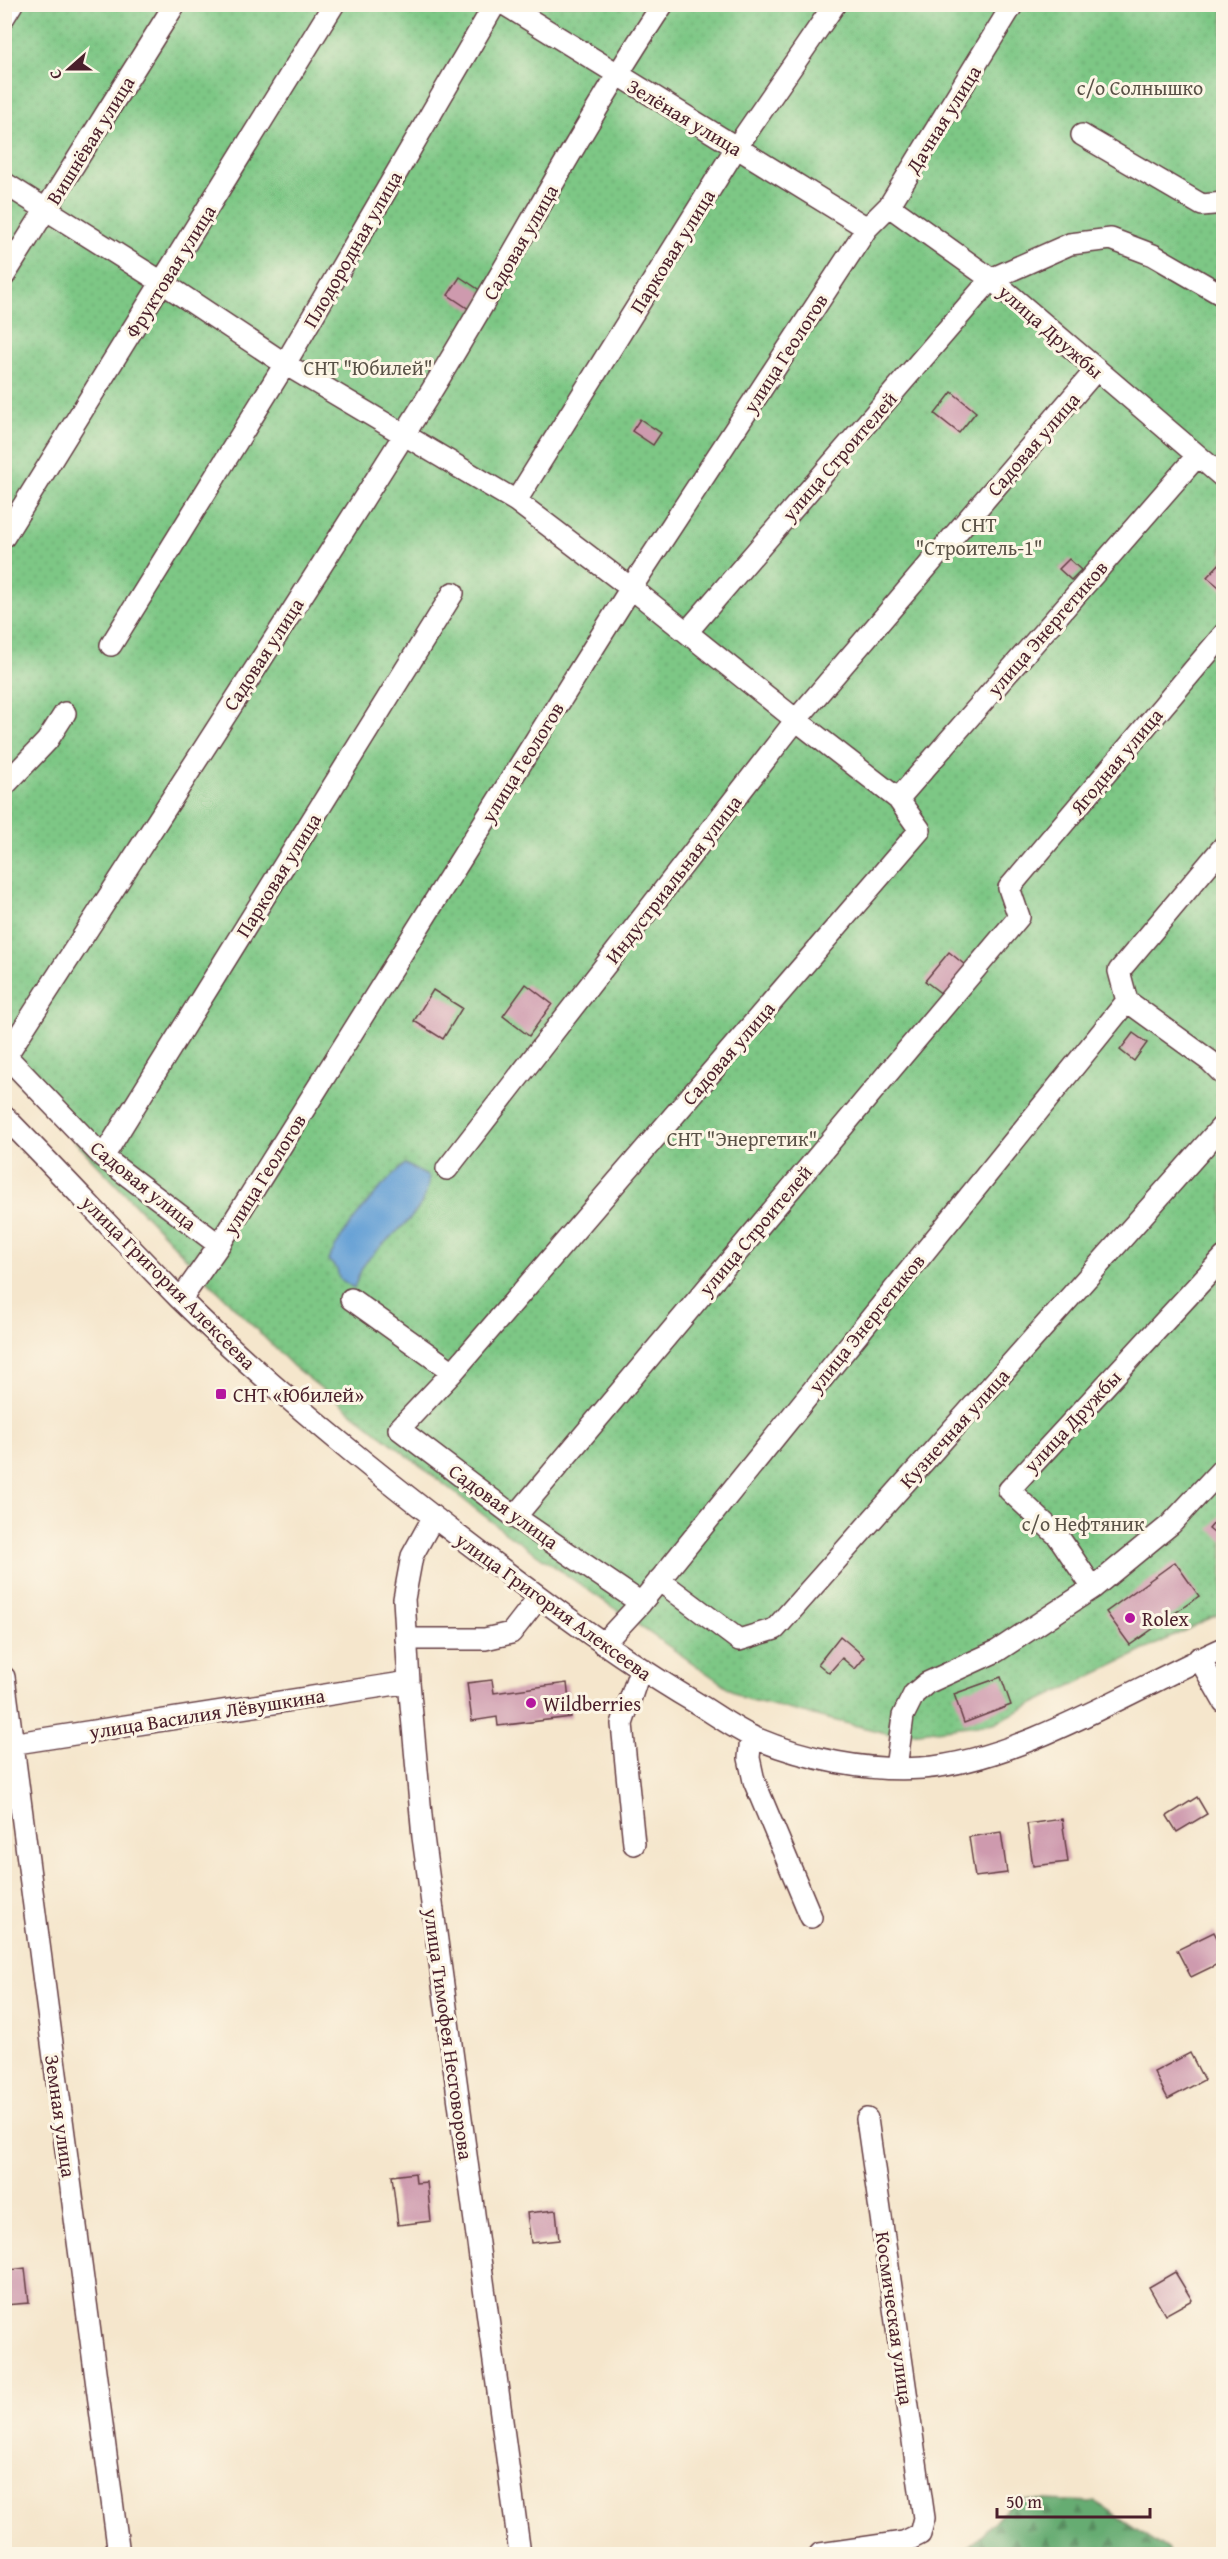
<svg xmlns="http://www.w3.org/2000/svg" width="1228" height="2559" font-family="'Gentium Book Plus',serif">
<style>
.forest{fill:url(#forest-firs);stroke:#58664e;stroke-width:1.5}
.garden{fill:url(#garden-dots);stroke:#647358;stroke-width:1.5}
.water{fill:#66a1d6;stroke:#586080;stroke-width:1.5}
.building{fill:#ce9aae}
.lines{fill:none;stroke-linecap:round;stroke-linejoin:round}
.minor-casing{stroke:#643d43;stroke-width:24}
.minor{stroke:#fff;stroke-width:21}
.poi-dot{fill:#b5179e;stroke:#fcf5e5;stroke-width:2}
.labels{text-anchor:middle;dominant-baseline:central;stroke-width:6;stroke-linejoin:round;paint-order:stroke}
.park-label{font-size:20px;fill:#595146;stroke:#fcf5e5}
.street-label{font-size:20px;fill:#4a1f2b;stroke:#fcf5e5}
.poi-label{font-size:20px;fill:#4a1f2b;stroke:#fcf5e5;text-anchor:start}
</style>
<defs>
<pattern id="forest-firs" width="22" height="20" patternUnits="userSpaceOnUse" patternTransform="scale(1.5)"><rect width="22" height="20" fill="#66ac72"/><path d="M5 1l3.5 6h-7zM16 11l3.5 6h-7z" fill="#568b5e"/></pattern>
<pattern id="garden-dots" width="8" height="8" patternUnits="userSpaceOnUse" patternTransform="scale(1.5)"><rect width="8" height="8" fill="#7dc785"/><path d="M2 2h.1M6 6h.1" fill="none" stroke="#6eaa73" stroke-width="1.8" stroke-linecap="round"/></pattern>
</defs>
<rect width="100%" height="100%" fill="#fcf5e5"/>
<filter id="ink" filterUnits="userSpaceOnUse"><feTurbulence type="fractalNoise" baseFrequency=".0167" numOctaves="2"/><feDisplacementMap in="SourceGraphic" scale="12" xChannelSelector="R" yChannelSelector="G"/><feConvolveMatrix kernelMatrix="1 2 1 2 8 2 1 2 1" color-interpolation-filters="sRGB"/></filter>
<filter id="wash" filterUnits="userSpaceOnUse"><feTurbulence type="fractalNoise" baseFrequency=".008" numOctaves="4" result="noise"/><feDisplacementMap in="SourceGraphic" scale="24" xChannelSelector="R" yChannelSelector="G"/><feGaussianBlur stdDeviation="1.35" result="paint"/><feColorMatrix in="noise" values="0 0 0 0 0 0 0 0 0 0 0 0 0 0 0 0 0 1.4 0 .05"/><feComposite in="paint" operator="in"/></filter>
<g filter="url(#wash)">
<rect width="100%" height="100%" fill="#f5e6cc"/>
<!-- forest -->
<path class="forest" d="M1017 2499 1096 2502 1167 2549 1170 2554H961Z"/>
<!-- garden -->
<path class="garden" d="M5 5H1223V1612L994 1723 894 1735 743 1698 505 1532 294 1367 210 1283 5 1068Z"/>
<!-- water -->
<path class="water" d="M405 1164 429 1177C427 1217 388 1234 366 1262 360 1269 357 1280 354 1288L339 1278 337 1269 328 1260C348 1223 373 1193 405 1164Z"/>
<g id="blocks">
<!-- building -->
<path class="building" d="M460 277 484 293 472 311 448 295Z
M952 392 976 412 959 433 935 414Z
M640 419 661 433 653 445 632 431Z
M1069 559 1081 570 1071 580 1059 569Z
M1224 559V591L1207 577Z
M949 952 970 969 947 998 925 981Z
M526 984 552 1004 529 1036 503 1016Z
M433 990 462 1008 443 1039 414 1021Z
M1133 1033 1147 1043 1134 1061 1120 1050Z
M1224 1511V1541L1209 1529Z
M1175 1562 1199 1596 1130 1645 1106 1612Z
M840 1636 865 1657 855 1669 842 1658 829 1673 818 1664Z
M1001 1677 1011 1705 964 1723 954 1694Z
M492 1680 494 1693 567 1683 571 1717 498 1726 497 1717 472 1721 467 1683Z
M1197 1797 1207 1814 1177 1832 1167 1816Z
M1062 1819 1068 1862 1033 1866 1027 1824Z
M1001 1832 1007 1873 975 1877 969 1837Z
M1214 1932 1224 1951V1961L1191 1977 1177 1950Z
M1190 2053 1204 2080 1168 2099 1154 2072Z
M415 2173 416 2183 427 2182 431 2221 398 2225 392 2176Z
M556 2210 559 2240 531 2243 527 2213Z
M25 2268 29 2303 4 2305V2271Z
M1175 2272 1192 2300 1165 2315 1149 2287Z"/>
</g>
</g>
<g filter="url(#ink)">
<use href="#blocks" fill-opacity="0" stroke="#643d43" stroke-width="1.5"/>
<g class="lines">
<!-- minor casing -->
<g class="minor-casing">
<path id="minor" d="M504 4 867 228
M4 17 12 4
M1082 135 1202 205 1224 203
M4 183 163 283 285 364 516 501 640 595 796 720 1095 371
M889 206 991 279 1224 478
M4 276 175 4
M516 501 736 148 835 4
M4 537 334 4
M687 632 991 279 1070 244 1111 239 1153 255 1224 296
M111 645 285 364 495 4
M4 786 47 741 65 713
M898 799 1197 456
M1224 846 1119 971 1127 1001 1210 1061 1224 1075
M4 1116C63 1176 120 1238 179 1298 290 1407 413 1503 538 1596 590 1635 642 1671 698 1704 716 1715 735 1729 755 1738 805 1759 868 1772 922 1768 1019 1761 1134 1688 1224 1648
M103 1157 453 593
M447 1169 796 720 898 799 920 830 453 1372 399 1429 515 1517 641 1603
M219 1245 103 1157 6 1056C144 841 284 627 419 411 503 277 575 136 663 4
M181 1299 219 1245 631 588 867 228 889 206 1013 4
M351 1299 453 1372
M515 1517 1019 917 1009 888 1224 634
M433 1518 412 1556 404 1599 409 1682 423 1837 520 2554
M659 1580 739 1640 775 1629 1224 1124
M1093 1588 1058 1536 1009 1490 1224 1257
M406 1639H485L511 1633 539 1597
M603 1644 641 1603 1127 1001
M1199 1658 1224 1702
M4 1677 119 2554
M751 1736 749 1758 754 1781 811 1917
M4 1745 409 1682
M896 1768 903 1716 914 1694 927 1683 997 1651 1093 1588 1171 1524 1224 1467
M634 1844 622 1724 640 1670
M820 2554 904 2542 920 2534 924 2518 867 2119"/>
</g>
<!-- minor -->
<use href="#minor" class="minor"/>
</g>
</g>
<!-- markers -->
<g class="poi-dot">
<rect x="215" y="1388" width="12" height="12" rx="3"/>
<circle cx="1130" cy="1618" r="6"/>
<circle cx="531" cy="1703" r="6"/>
</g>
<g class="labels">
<!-- park labels -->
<g class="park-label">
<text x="1140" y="87">с/о Солнышко</text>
<text x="368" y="367">СНТ "Юбилей"</text>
<text x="979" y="524">СНТ<tspan x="979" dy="23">"Строитель-1"</tspan></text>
<text x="742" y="1138">СНТ "Энергетик"</text>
<text x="1083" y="1523">с/о Нефтяник</text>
</g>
<!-- street labels -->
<g class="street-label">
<text transform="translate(685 117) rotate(31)">Зелёная улица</text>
<text transform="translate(943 119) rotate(-58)">Дачная улица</text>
<text transform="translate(90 140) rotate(-58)">Вишнёвая улица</text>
<text transform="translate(520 242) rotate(-60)">Садовая улица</text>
<text transform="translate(352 249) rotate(-60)">Плодородная улица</text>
<text transform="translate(672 251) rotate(-58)">Парковая улица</text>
<text transform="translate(170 271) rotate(-58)">Фруктовая улица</text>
<text transform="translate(1051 331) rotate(41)">улица Дружбы</text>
<text transform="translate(785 353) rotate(-57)">улица Геологов</text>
<text transform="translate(1033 444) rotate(-49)">Садовая улица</text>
<text transform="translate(839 456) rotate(-49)">улица Строителей</text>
<text transform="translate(1047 628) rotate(-49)">улица Энергетиков</text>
<text transform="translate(263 654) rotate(-57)">Садовая улица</text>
<text transform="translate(1116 761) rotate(-50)">Ягодная улица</text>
<text transform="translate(522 762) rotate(-58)">улица Геологов</text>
<text transform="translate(278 875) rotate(-58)">Парковая улица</text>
<text transform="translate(673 879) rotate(-52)">Индустриальная улица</text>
<text transform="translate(728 1053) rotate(-49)">Садовая улица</text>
<text transform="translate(264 1174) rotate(-58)">улица Геологов</text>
<text transform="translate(144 1185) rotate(39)">Садовая улица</text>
<text transform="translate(755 1230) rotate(-50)">улица Строителей</text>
<text transform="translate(169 1282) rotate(45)">улица Григория Алексеева</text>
<text transform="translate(866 1323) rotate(-51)">улица Энергетиков</text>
<text transform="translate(1072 1421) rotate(-47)">улица Дружбы</text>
<text transform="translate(954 1428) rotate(-48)">Кузнечная улица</text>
<text transform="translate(504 1506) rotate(36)">Садовая улица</text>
<text transform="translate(554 1606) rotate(36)">улица Григория Алексеева</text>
<text transform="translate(207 1713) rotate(-9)">улица Василия Лёвушкина</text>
<text transform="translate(449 2034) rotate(82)">улица Тимофея Несговорова</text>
<text transform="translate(61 2116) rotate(82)">Земная улица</text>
<text transform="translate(895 2318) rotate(82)">Космическая улица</text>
</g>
<!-- poi labels -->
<g class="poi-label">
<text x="233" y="1394">СНТ «Юбилей»</text>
<text x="1142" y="1618">Rolex</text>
<text x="543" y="1703">Wildberries</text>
</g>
</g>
<!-- margin -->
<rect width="1228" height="2559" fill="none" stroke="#fcf5e5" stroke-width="24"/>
<!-- north arrow -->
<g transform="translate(69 69) rotate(249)" stroke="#fcf5e5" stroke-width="4.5" paint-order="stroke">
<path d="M0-4.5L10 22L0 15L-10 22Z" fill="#4a1f2b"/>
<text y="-9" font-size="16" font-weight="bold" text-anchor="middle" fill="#4a1f2b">С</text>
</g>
<!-- scale -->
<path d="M997 2508v9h153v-9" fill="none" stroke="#4a1f2b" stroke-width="3"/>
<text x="1006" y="2508" font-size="18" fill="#4a1f2b" stroke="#fcf5e5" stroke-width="4.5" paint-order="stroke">50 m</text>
</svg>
